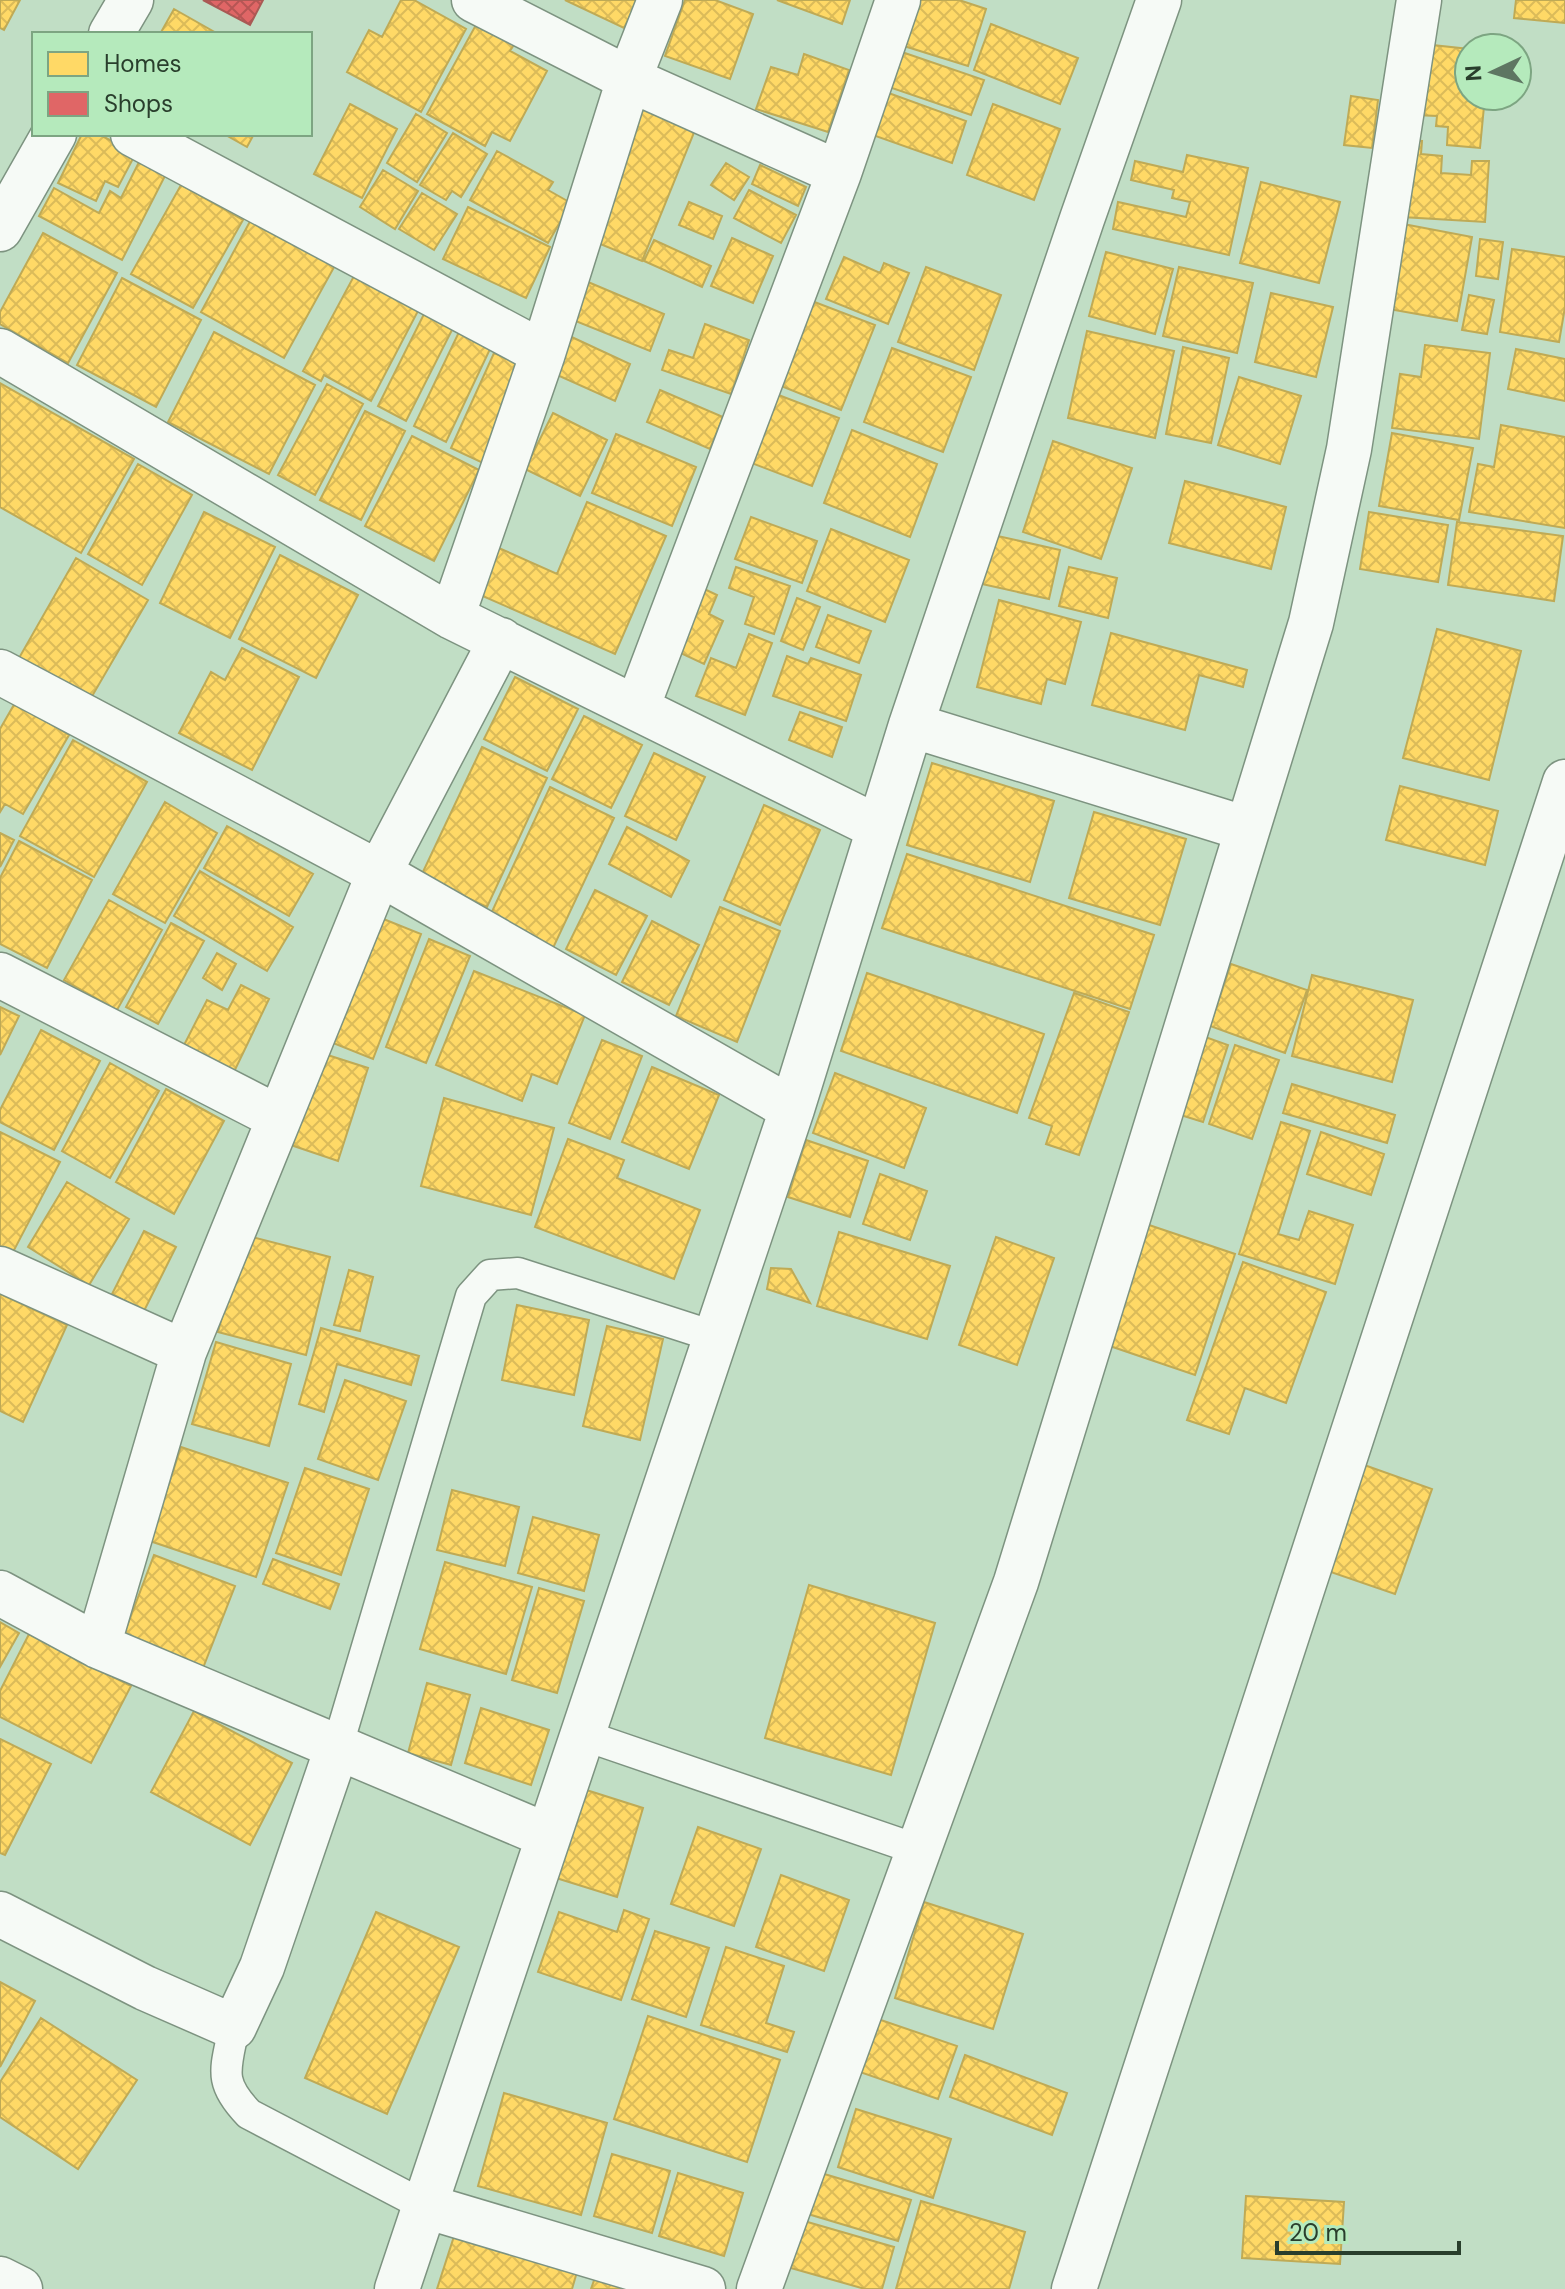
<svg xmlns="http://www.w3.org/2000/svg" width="1565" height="2289" font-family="'DM Sans',sans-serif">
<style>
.homes{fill:url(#homes-cross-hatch);stroke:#bfaa55;stroke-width:2}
.shops{fill:url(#shops-cross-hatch);stroke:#a95a55;stroke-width:2}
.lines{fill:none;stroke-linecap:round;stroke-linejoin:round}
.lane-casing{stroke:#7d9380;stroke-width:33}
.street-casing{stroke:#7d9380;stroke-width:47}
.lane{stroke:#f6faf6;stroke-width:30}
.street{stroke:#f6faf6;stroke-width:44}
</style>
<defs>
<pattern id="homes-cross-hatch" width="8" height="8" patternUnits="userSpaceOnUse" patternTransform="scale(2)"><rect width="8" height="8" fill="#ffd966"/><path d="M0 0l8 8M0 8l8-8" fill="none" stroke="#dbbb59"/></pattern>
<pattern id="shops-cross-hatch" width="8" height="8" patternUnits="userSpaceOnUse" patternTransform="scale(2)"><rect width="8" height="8" fill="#e06666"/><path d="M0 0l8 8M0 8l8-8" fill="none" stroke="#b65554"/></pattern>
</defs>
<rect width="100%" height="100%" fill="#c1dec5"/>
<!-- homes -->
<path class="homes" d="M0 0H20L4 30 0 28Z
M401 0H414L466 29 421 112 347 72 369 30 382 37Z
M565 0H638L624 28Z
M685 0H715L753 14 730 79 665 56Z
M777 0H850L842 24Z
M919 0H959L986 9 968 66 904 46Z
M1516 0H1565V23L1514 18Z
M174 9 218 34H160Z
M477 23 515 43 510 51 547 71 510 141 492 132 485 146 427 114Z
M991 24 1078 58 1060 104 974 70Z
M1423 44 1469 49V96H1485L1480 148 1447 145 1448 127 1436 126 1437 116 1416 115Z
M896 50 984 80 971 115 883 85Z
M804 54 849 70 828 132 756 109 771 67 798 75Z
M883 91 966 121 952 163 867 133Z
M1351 96 1378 100 1372 148 1344 145Z
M637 102 697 125 642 261 583 237Z
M350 104 397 129 362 198 314 174Z
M993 104 1060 129 1034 200 967 175Z
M416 114 447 133 417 182 387 163Z
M453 133 487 154 461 197 452 191 446 200 420 185Z
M82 134H98L136 153 118 187 105 181 96 201 58 183Z
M224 134H254L247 147Z
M1407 140 1422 141 1421 154 1442 156 1441 173 1471 175 1472 161H1489L1485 222 1402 217Z
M497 151 553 182 548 190 571 203 548 243 470 200Z
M1187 155 1248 168 1229 255 1113 229 1118 202 1186 217 1190 202 1172 198 1174 190 1131 180 1135 161 1183 172Z
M141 158 167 172 122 260 39 216 54 188 99 213 110 191 121 198Z
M726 163 749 177 734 200 711 185Z
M760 165 806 187 798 206 752 184Z
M383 170 418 191 395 229 360 207Z
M1261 182 1340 202 1319 283 1240 263Z
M181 185 243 220 193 308 131 274Z
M749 190 796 215 781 243 734 218Z
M422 193 457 214 434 250 399 229Z
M689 202 722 216 713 239 679 225Z
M468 207 550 247 526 298 443 259Z
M254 214 338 260 284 358 201 312Z
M1398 223 1472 237 1457 321 1383 308Z
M43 233 117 273 68 363 0 324V312Z
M732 238 773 256 753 303 711 286Z
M1480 239 1503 242 1498 279 1476 276Z
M654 240 711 266 702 287 644 261Z
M1512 249 1565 257V307L1559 342 1500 332Z
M1106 252 1173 269 1155 334 1089 316Z
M844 257 880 273 884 263 909 273 888 324 826 299Z
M926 267 1001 295 974 370 898 342Z
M1179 267 1253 283 1237 353 1163 336Z
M354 276 418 311 371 401 324 375 321 381 303 371Z
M122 278 201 320 156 407 77 365Z
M588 282 664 314 650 351 573 320Z
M1271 293 1333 307 1316 377 1255 362Z
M1469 295 1494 300 1487 334 1462 330Z
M804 298 875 325 841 410 771 382Z
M424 314 453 328 406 421 378 406Z
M705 324 749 340 731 394 662 370 669 350 693 358Z
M1087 331 1174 351 1155 438 1068 418Z
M214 332 315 385 269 474 168 422Z
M459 332 491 347 446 442 414 426Z
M563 333 630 364 615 401 546 370Z
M1425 345 1490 353 1479 439 1392 428 1400 374 1421 377Z
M1183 347 1229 358 1211 443 1166 434Z
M892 348 971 377 943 452 864 422Z
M1516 349 1565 359V401L1508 389Z
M494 353 527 367 483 463 451 448Z
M1239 377 1301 396 1280 464 1218 445Z
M0 383 134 459 81 553 0 507Z
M327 384 363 404 315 495 278 475Z
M660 390 723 417 710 449 647 422Z
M768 391 839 418 812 486 741 459Z
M365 411 405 431 361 520 320 500Z
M553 413 607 440 580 496 525 469Z
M1501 425 1565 437V528L1469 512 1478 464 1494 467Z
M852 430 937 464 910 537 824 503Z
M1392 433 1473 448 1459 520 1379 506Z
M616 434 696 467 672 526 592 493Z
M412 436 479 470 434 561 365 526Z
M1053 441 1132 468 1101 559 1023 532Z
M138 464 192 495 142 585 88 554Z
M1185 481 1286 507 1271 569 1169 543Z
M587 502 666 536 615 654 478 594 499 548 557 574Z
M204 512 275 547 230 638 160 603Z
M1369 512 1448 525 1438 582 1360 569Z
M751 517 817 541 802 583 735 559Z
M1457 522 1563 536 1554 601 1448 585Z
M831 529 909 560 885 622 807 591Z
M993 535 1060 550 1049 599 982 584Z
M280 555 358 595 316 678 239 639Z
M76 558 148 600 91 698 19 658Z
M736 567 790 586 774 634 745 624 754 597 729 588Z
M1069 567 1117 578 1108 618 1059 606Z
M700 587 717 595 709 614 723 621 704 664 672 649Z
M797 598 820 607 803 650 781 641Z
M999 600 1081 622 1065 684 1047 679 1041 704 977 687Z
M828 615 871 631 859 663 816 647Z
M1437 629 1521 651 1489 780 1403 758Z
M1111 633 1247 670 1243 687 1199 675 1185 730 1092 705Z
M749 634 772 643 745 715 696 696 711 658 736 668Z
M242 648 299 677 252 770 179 733 211 672 225 680Z
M787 656 808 664 811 658 861 675 846 721 773 696Z
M515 677 578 709 547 771 484 739Z
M15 703 69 735 23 814 5 804 0 812V729Z
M800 712 842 727 832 757 789 740Z
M584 716 642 745 611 808 552 779Z
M73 740 147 782 94 877 20 836Z
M482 747 547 778 487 907 421 876Z
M654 753 705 777 676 840 625 816Z
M932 763 1054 801 1030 882 907 845Z
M1400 786 1498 811 1485 865 1386 840Z
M550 787 614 818 553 948 489 918Z
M165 802 217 833 165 923 113 894Z
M764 805 820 830 780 925 724 900Z
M1094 812 1186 839 1160 925 1069 898Z
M227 826 313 874 289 916 204 868Z
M627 827 689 861 671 897 609 864Z
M0 833 14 840 0 867Z
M19 841 92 880 47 968 0 944V878Z
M907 854 1154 935 1130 1009 882 928Z
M200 871 293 927 267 971 174 916Z
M595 890 647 916 616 975 566 949Z
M109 900 162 930 117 1010 64 980Z
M720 907 780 931 737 1042 676 1016Z
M371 914 421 934 373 1059 323 1039Z
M652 921 699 945 669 1005 622 982Z
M171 923 204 941 158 1024 126 1007Z
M429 939 470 956 426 1063 386 1047Z
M217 953 236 964 222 990 203 978Z
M1231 964 1307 990 1285 1053 1210 1026Z
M474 971 585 1015 557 1084 532 1074 522 1101 436 1065Z
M867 973 1044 1034 1017 1113 841 1051Z
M1312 975 1413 1000 1392 1082 1292 1056Z
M241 985 269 999 233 1074 182 1049 207 1000 228 1010Z
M1074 993 1129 1012 1079 1155 1046 1144 1052 1126 1029 1118Z
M0 1007 19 1016 0 1055Z
M41 1030 100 1061 54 1150 0 1122V1110Z
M1194 1033 1228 1045 1203 1122 1168 1111Z
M602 1040 642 1056 610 1139 569 1123Z
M1235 1045 1279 1060 1252 1139 1209 1124Z
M315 1051 368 1068 338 1161 285 1143Z
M110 1063 159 1091 110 1178 62 1151Z
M652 1067 719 1095 689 1169 622 1142Z
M835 1073 926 1108 904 1168 813 1133Z
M1292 1084 1395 1115 1387 1143 1283 1113Z
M166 1089 224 1121 174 1214 116 1182Z
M444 1098 554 1128 531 1215 421 1186Z
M1281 1122 1310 1131 1278 1234 1299 1240 1309 1211 1353 1225 1335 1284 1239 1254Z
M0 1132 60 1162 12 1254 0 1248Z
M1321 1132 1384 1154 1371 1195 1307 1174Z
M568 1139 624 1160 617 1178 700 1210 674 1279 535 1227Z
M806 1140 868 1161 850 1217 788 1197Z
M880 1174 927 1191 910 1240 863 1224Z
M67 1182 129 1219 89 1285 28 1247Z
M1146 1224 1235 1254 1195 1375 1107 1345Z
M144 1231 176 1247 144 1311 112 1294Z
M839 1232 950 1266 927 1339 817 1306Z
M244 1235 330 1257 306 1355 218 1332Z
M996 1237 1054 1258 1017 1365 959 1345Z
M1243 1262 1326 1292 1286 1403 1245 1388 1229 1434 1187 1420Z
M771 1268 791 1269 810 1303 767 1289Z
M349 1270 373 1277 360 1331 334 1325Z
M0 1294 67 1325 23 1422 0 1411Z
M517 1305 589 1320 574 1395 502 1380Z
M607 1326 663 1339 640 1440 583 1426Z
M321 1328 419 1356 411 1385 337 1364 324 1412 299 1404Z
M216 1342 291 1364 269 1446 192 1424Z
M345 1380 406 1401 378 1480 318 1459Z
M181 1447 288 1483 256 1577 150 1541Z
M1353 1461 1432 1489 1395 1594 1316 1567Z
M305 1468 369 1489 341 1575 276 1553Z
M452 1490 519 1507 505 1566 437 1550Z
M533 1517 599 1535 584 1591 518 1573Z
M154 1555 235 1586 203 1668 123 1637Z
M273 1559 339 1584 330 1609 263 1584Z
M445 1562 532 1587 506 1674 420 1649Z
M809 1585 935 1623 891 1775 765 1738Z
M539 1588 584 1601 557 1693 512 1680Z
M0 1622 19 1633 0 1667Z
M29 1634 131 1686 91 1763 0 1717V1691Z
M427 1683 470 1695 451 1765 408 1753Z
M481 1708 549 1730 531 1785 465 1763Z
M194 1711 292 1763 250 1845 151 1792Z
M0 1739 51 1764 5 1855 0 1853Z
M580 1788 643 1808 617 1897 553 1877Z
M698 1827 761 1849 734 1926 671 1904Z
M781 1875 849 1900 824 1971 756 1947Z
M924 1902 1023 1934 993 2029 895 1998Z
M624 1910 649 1919 621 2000 538 1972 559 1912 617 1932Z
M376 1912 459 1947 387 2114 305 2078Z
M655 1931 709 1948 686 2017 632 1999Z
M726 1947 784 1966 766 2023 794 2032 787 2052 701 2025Z
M0 1982 35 2001 0 2067Z
M648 2016 780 2060 747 2162 614 2119Z
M872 2017 957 2046 938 2099 854 2070Z
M41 2018 137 2080 78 2169 0 2117V2082Z
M965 2055 1067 2093 1052 2135 950 2097Z
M504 2093 607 2123 581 2215 478 2186Z
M856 2109 951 2139 933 2198 838 2167Z
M612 2154 670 2171 652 2233 594 2216Z
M678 2173 743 2193 724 2256 659 2236Z
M821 2173 911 2200 898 2241 808 2214Z
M1246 2196 1344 2202 1340 2264 1242 2258Z
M921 2201 1025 2232 1009 2289H896Z
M804 2221 894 2247 882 2289H865L791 2268Z
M457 2227 579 2265 572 2289H437Z
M598 2269 661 2289H591Z"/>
<!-- shops -->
<path class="shops" d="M203 0H263L250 25Z"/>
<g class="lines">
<!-- lane casing -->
<g class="lane-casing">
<path id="lane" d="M583 1735 919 1850
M337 1748 471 1296 490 1275 518 1273 716 1337
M234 2027C226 2069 217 2081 249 2114L425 2206"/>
</g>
<!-- street casing -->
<g class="street-casing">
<path id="street" d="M474 0 629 79 839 173
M111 34 131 0
M133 134 543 353
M0 229 54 134
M0 351 452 617 877 827
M452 617 543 353 629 79 660 0
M0 672 379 873 792 1109
M637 708 839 173 898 0
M911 725 1247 829
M0 975 279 1118
M0 1269 184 1352
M0 1593 98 1646 548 1836
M98 1646 184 1352 379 873 501 640
M0 1914 145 1988 234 2027 262 1967 337 1748
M425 2206 703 2289
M0 2279 20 2289
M397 2289 792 1109 911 725 1082 219 1159 0
M759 2289 1016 1582 1311 623 1349 449 1419 0
M1074 2289 1565 782"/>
</g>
<!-- lane -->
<use href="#lane" class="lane"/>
<!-- street -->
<use href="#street" class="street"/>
</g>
<!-- legend -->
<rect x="32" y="32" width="280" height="104" fill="#b5eabc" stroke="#7da582" stroke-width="2"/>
<rect x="48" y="52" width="40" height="24" fill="#ffd966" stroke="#7da582" stroke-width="2"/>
<text x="104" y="72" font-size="24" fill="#293e2c">Homes</text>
<rect x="48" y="92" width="40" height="24" fill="#e06666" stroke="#7da582" stroke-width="2"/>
<text x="104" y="112" font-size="24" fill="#293e2c">Shops</text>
<!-- north arrow -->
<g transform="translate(1493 72) rotate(266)"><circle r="38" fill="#b5eabc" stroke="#7da582" stroke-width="2"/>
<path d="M0-6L14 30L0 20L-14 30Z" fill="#5e7662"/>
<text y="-12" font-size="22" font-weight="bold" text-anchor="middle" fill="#293e2c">N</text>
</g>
<!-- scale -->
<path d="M1277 2241v12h182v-12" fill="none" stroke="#293e2c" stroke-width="4"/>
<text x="1289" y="2241" font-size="24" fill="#293e2c" stroke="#b5eabc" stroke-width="6" paint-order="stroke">20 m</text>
</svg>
